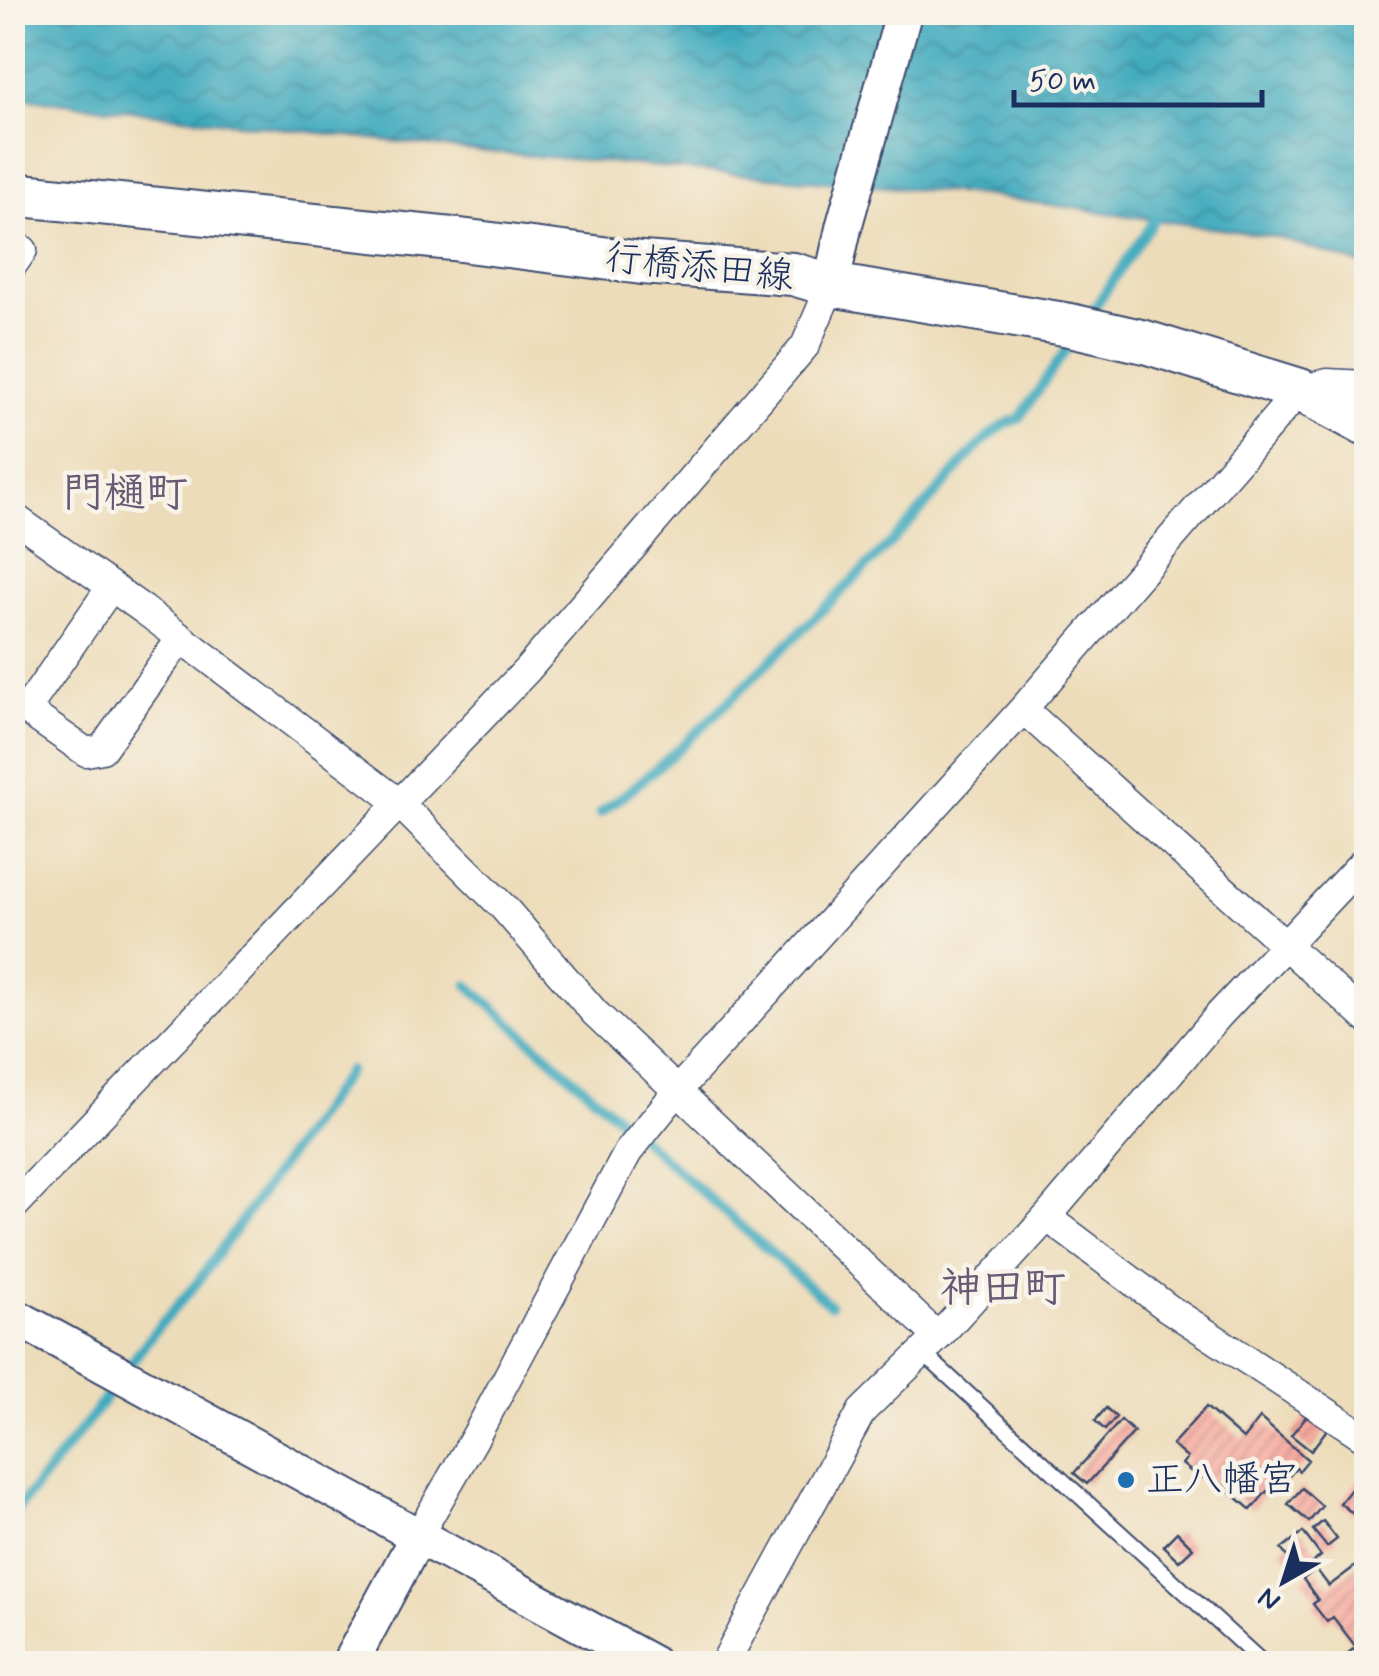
<svg xmlns="http://www.w3.org/2000/svg" width="1379" height="1676" font-family="Mynerve,'Klee One',sans-serif">
<style>
.water{fill:url(#water-waves);stroke:#2d6c8e;stroke-width:2.5}
.lines{fill:none;stroke-linecap:round;stroke-linejoin:round}
.stream{stroke:#3faabe;stroke-width:10}
.building{fill:url(#building-hatch)}
.service-casing{stroke:#3a496c;stroke-width:18}
.minor-casing{stroke:#3a496c;stroke-width:31}
.tertiary-casing{stroke:#3a496c;stroke-width:39}
.primary-casing{stroke:#3a496c;stroke-width:46}
.service{stroke:#fff;stroke-width:14}
.minor{stroke:#fff;stroke-width:28}
.tertiary{stroke:#fff;stroke-width:35}
.primary{stroke:#fff;stroke-width:42}
.poi-dot{fill:#1f6fb2;stroke:#f7f3e8;stroke-width:4}
.labels{text-anchor:middle;dominant-baseline:central;stroke-width:9;stroke-linejoin:round;paint-order:stroke}
.street-label{font-size:38px;fill:#1b2f5e;stroke:#f7f3e8}
.poi-label{font-size:38px;fill:#1b2f5e;stroke:#f7f3e8;text-anchor:start}
.quarter-label{font-size:42px;font-weight:bold;fill:#685a74;stroke:#f7f3e8}
</style>
<defs>
<pattern id="water-waves" width="16" height="10" patternUnits="userSpaceOnUse" patternTransform="scale(2.5)"><rect width="16" height="10" fill="#3faabe"/><path d="M0 5q4-4 8 0t8 0" fill="none" stroke="#348b9e"/></pattern>
<pattern id="building-hatch" width="6" height="6" patternUnits="userSpaceOnUse" patternTransform="scale(2.5)"><rect width="6" height="6" fill="#f8a99d"/><path d="M-1 1l2-2M0 6l6-6M5 7l2-2" fill="none" stroke="#c88a83"/></pattern>
</defs>
<rect width="100%" height="100%" fill="#f7f3e8"/>
<filter id="ink" filterUnits="userSpaceOnUse"><feTurbulence type="fractalNoise" baseFrequency=".01" numOctaves="2"/><feDisplacementMap in="SourceGraphic" scale="20" xChannelSelector="R" yChannelSelector="G"/><feConvolveMatrix kernelMatrix="1 2 1 2 8 2 1 2 1" color-interpolation-filters="sRGB"/></filter>
<filter id="wash" filterUnits="userSpaceOnUse"><feTurbulence type="fractalNoise" baseFrequency=".0048" numOctaves="4" result="noise"/><feDisplacementMap in="SourceGraphic" scale="40" xChannelSelector="R" yChannelSelector="G"/><feGaussianBlur stdDeviation="2.25" result="paint"/><feColorMatrix in="noise" values="0 0 0 0 0 0 0 0 0 0 0 0 0 0 0 0 0 1.4 0 .05"/><feComposite in="paint" operator="in"/></filter>
<g filter="url(#wash)">
<rect width="100%" height="100%" fill="#eddcb9"/>
<!-- water -->
<path class="water" d="M13 13H1366V266L1276 237 989 196 466 150 13 97Z"/>
<g class="lines">
<!-- stream -->
<path class="stream" d="M1088 317 1160 211
M600 813C664 767 719 711 775 656 830 603 885 551 936 494 954 474 993 423 1019 419L1076 335
M468 985 830 1305
M12 1516 93 1415 153 1333 197 1283 349 1070"/>
</g>
<g id="blocks">
<!-- building -->
<path class="building" d="M1206 1407 1243 1439 1260 1418 1308 1460 1299 1471 1296 1468 1272 1496 1267 1491 1251 1510 1219 1482 1216 1485 1205 1474 1200 1479 1182 1464 1187 1458 1172 1445Z
M1106 1408 1116 1417 1105 1430 1095 1421Z
M1309 1413 1328 1428 1311 1451 1291 1435Z
M1121 1420 1134 1432 1087 1484 1074 1473Z
M1366 1470V1539L1356 1531 1363 1522 1340 1503Z
M1302 1488 1322 1506 1309 1522 1288 1504Z
M1323 1521 1337 1539 1327 1547 1313 1530Z
M1177 1532 1193 1548 1179 1561 1163 1546Z
M1303 1532 1321 1556 1300 1573 1281 1549Z
M1358 1564 1362 1569 1365 1567 1366 1569V1657L1358 1664H1342L1339 1660 1356 1647 1333 1617 1327 1622 1313 1604 1318 1600 1303 1579 1316 1569 1329 1586Z"/>
</g>
</g>
<g filter="url(#ink)">
<use href="#blocks" fill-opacity="0" stroke="#3a496c" stroke-width="2.5"/>
<g class="lines">
<!-- service casing -->
<g class="service-casing">
<path id="service" d="M920 1354 934 1363 1264 1664"/>
</g>
<!-- minor casing -->
<g class="minor-casing">
<path id="minor" d="M12 266 23 250
M12 516 144 610 398 802 504 908 595 1013 938 1337
M111 587 26 710 86 752 102 749 181 638
M1023 709 1366 1018
M12 1208 528 669 805 346 831 285
M1047 1217 1168 1308 1366 1438
M418 1536 478 1432 628 1152 678 1090 1023 709 1300 390 1327 383 1366 385
M724 1664 862 1411 938 1337 1047 1217 1219 1015 1366 859"/>
</g>
<!-- tertiary casing -->
<g class="tertiary-casing">
<path id="tertiary" d="M831 285 844 226 904 12
M12 1315 653 1664
M349 1664 418 1536"/>
</g>
<!-- primary casing -->
<g class="primary-casing">
<path id="primary" d="M12 194 452 239 642 263 793 274 831 285 1070 325 1145 342 1300 390 1366 425"/>
</g>
<!-- service -->
<use href="#service" class="service"/>
<!-- minor -->
<use href="#minor" class="minor"/>
<!-- tertiary -->
<use href="#tertiary" class="tertiary"/>
<!-- primary -->
<use href="#primary" class="primary"/>
</g>
</g>
<!-- markers -->
<circle class="poi-dot" cx="1126" cy="1480" r="10"/>
<g class="labels">
<!-- street labels -->
<g class="street-label">
<text transform="translate(699 268) rotate(6)">行橋添田線</text>
</g>
<!-- poi labels -->
<g class="poi-label">
<text x="1146" y="1480">正八幡宮</text>
</g>
<!-- quarter labels -->
<g class="quarter-label">
<text x="125" y="494">門樋町</text>
<text x="1003" y="1289">神田町</text>
</g>
</g>
<!-- margin -->
<rect width="1379" height="1676" fill="none" stroke="#f7f3e8" stroke-width="50"/>
<!-- north arrow -->
<g transform="translate(1284 1581) rotate(219)" stroke="#f7f3e8" stroke-width="8" paint-order="stroke">
<path d="M0-8L18 38L0 25L-18 38Z" fill="#1b2f5e"/>
<text y="-15" font-size="28" font-weight="bold" text-anchor="middle" fill="#1b2f5e">N</text>
</g>
<!-- scale -->
<path d="M1014 90v15h248v-15" fill="none" stroke="#1b2f5e" stroke-width="5"/>
<text x="1029" y="90" font-size="30" fill="#1b2f5e" stroke="#f7f3e8" stroke-width="8" paint-order="stroke">50 m</text>
</svg>
